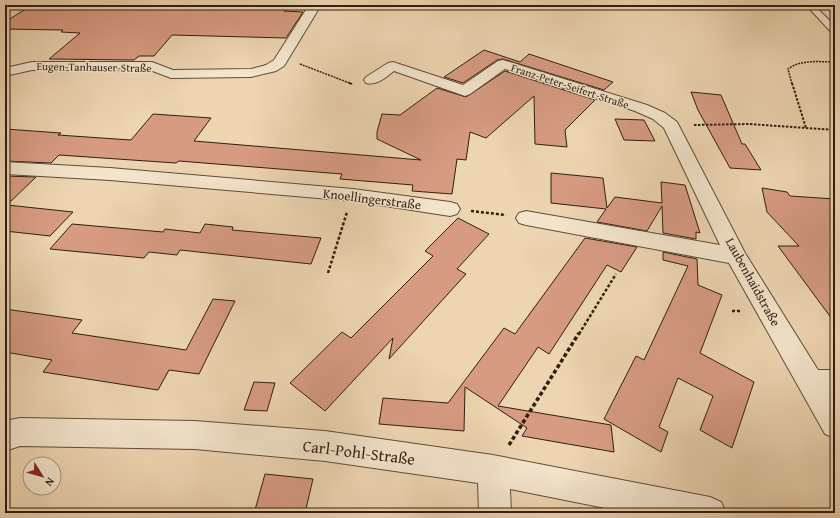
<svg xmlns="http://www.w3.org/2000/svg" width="840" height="518" font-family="'Gentium Book Plus',serif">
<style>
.building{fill:#d79b82;stroke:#311e10}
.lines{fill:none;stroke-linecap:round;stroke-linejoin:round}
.lane-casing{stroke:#604c38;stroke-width:2}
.street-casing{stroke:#604c38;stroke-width:2}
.path-far3{stroke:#311e10;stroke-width:1.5;stroke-dasharray:2 1;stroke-linecap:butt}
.path-far2{stroke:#311e10;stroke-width:2;stroke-dasharray:2.5 1.5;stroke-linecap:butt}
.path-far1{stroke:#311e10;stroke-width:2.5;stroke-dasharray:3 2;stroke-linecap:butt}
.path{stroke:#311e10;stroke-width:3.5;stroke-dasharray:4 2.5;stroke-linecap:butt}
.lane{fill:#f3e4cc;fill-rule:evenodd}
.street{fill:#f3e4cc;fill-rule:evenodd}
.labels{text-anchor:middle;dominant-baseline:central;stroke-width:3;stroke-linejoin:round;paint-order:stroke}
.far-street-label{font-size:11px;fill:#311e10;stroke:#f3e4cc}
.street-label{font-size:13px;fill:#311e10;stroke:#f3e4cc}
.near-street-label{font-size:16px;fill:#311e10;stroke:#f3e4cc}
</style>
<rect width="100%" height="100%" fill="#edd5b1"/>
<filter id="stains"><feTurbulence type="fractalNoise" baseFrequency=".005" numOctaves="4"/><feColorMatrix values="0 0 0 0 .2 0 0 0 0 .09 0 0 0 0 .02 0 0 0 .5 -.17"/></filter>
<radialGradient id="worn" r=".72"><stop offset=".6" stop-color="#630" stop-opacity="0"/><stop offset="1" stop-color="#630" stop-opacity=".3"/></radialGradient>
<!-- building -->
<path class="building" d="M32 5H288L284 11 303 12 286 38 172 35 154 56H139L134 60 49 59 80 33 61 32 63 30 5 29V22Z
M484 50 520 62 529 54 613 82 604 90 503 59 497 60 463 83 444 77Z
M505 71 595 100 565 130 567 147 535 144 534 96 486 138 470 132 466 160 457 159 452 194 412 191 413 185 340 179 342 174 179 161 176 163 59 155 51 163 5 161V129L61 133 58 135 131 140 153 114 211 118 194 141 421 160 377 139V132L382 114 400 115 437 88 466 97Z
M691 92 721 95 742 144H745L761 170 730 168 698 110Z
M615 119 644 120 655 141 624 140Z
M551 173 603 178 607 208 615 197 662 203 661 182 685 185 700 233 696 232V239L663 233 662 206 647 231 597 222 606 209 551 203Z
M5 176 36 177 7 205 73 212 50 236 5 231Z
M762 188 787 192 790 196 835 199V323L778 246H799L767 212Z
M458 218 489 234 457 269 466 274 389 359 393 338 325 411 290 383 342 332 351 338 433 256 425 251Z
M72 224 163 232 165 229 200 233 205 224 233 227 232 230 321 238 311 264 180 250 177 255 149 252 144 258 50 249Z
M585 238 637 247 621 272 607 265 549 354 538 347 498 406 611 425 614 452 522 436 527 428 465 387 464 431 379 424 383 398 448 403 504 328 515 334Z
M663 252 697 259 698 285 722 295 700 353 754 382 732 448 700 430 713 396 678 378 659 427 668 432 661 452 604 419 636 356 644 360 688 266 663 260Z
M213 299 235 301 199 374 169 370 158 390 43 372 52 360 5 352V309L82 320 72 333 186 350Z
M254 382 275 383 267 411 244 410Z
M265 474 313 479 305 513 255 510Z"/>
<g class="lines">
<!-- lane casing -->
<g class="lane-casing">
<path id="lane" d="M806 5H814L835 26V34L832 33Z"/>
</g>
<!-- street casing -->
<g class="street-casing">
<path id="street" d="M309 5H321L284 66 276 71 251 77 171 78 150 70H32L5 76V68L32 62H152L173 70 251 69 266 65 274 60Z
M503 60 647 105 665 113 677 122 745 253 818 370H835V394H833L835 398V438L825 434 729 263 526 225 519 223 516 218 519 213 526 211 720 245 664 128 653 119 635 111 505 69 470 94 465 96 394 71C386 77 377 86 366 83L364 80 366 77 388 63 393 62 463 85 498 61Z
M5 162 110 168 353 189 450 202 457 204 460 209 457 214 450 216 353 201 110 180 5 174Z
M20 418 195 421 325 431 493 455 710 497 721 502 726 513H630L510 489 511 513H479L478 483 325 461 195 449 20 446 5 451V421Z"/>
</g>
<!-- path-far3 -->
<path class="path-far3" d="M5 19 8 17
M300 64 352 84
M792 84 788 69C801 59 820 62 835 62"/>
<!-- path-far2 -->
<path class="path-far2" d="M349 83 353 84
M792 83 806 128
M694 125 749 124 835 130"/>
<!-- path-far1 -->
<path class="path-far1" d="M471 211 506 215
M328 273 347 212
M732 311H741
M579 334 616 274"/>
<!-- path -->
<path class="path" d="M509 445 579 333"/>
<!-- lane -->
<use href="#lane" class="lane"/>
<!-- street -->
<use href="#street" class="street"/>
</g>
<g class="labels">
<!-- far-street labels -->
<g class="far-street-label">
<text transform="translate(94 67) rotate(1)">Eugen-Tanhauser-Straße</text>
<text transform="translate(570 86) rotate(18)">Franz-Peter-Seifert-Straße</text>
</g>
<!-- street labels -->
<g class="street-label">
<text transform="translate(372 199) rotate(7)">Knoellingerstraße</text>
<text transform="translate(753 282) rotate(61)">Laubenhaidstraße</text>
</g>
<!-- near-street labels -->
<g class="near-street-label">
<text transform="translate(359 452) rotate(7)">Carl-Pohl-Straße</text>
</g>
</g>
<!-- margin -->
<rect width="840" height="518" fill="none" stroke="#edd5b1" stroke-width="20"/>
<rect x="6" y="6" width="828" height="506" fill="none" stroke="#311e10" stroke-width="2"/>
<rect x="10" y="10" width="820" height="498" fill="none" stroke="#311e10"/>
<!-- north arrow -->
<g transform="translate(42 476) rotate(127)"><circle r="19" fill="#f3e4cc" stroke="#a59581"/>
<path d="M0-3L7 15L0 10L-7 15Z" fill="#8f2418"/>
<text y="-6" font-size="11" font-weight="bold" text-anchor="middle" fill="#311e10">N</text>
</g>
<rect width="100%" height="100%" filter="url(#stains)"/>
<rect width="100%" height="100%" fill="url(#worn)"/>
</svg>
